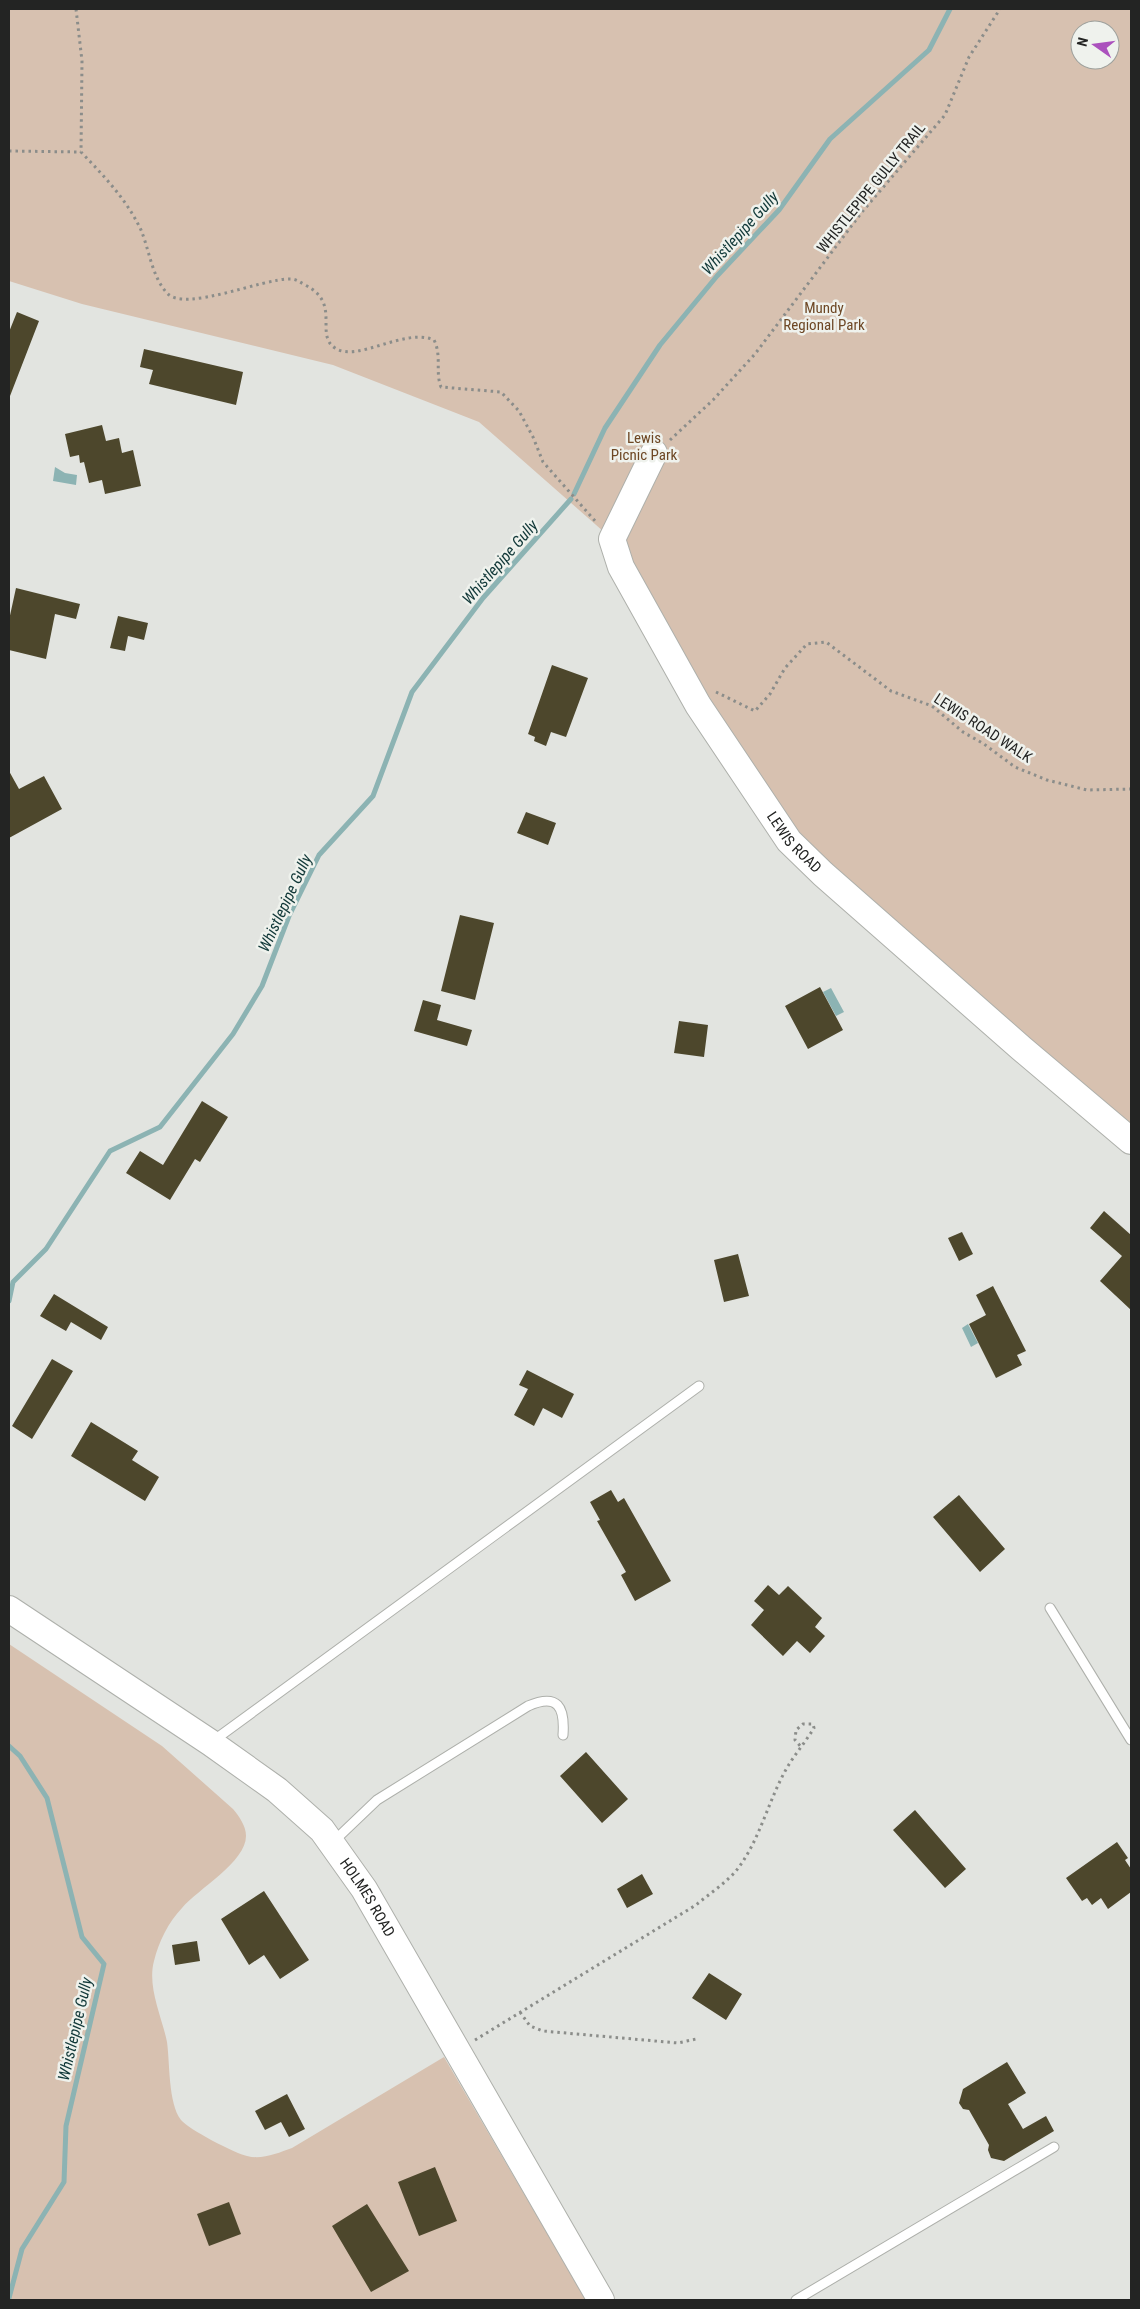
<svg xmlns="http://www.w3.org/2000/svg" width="1140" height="2309" font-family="'Roboto Condensed',sans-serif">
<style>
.green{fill:#d7c1b0;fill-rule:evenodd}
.water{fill:#8cb3b3}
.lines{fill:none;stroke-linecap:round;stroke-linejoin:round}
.stream{stroke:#8cb3b3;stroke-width:5}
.building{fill:#4d472c}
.lane-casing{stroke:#aeb0ab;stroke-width:11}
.secondary-casing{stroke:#aeb0ab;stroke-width:28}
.path{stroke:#8b8d8a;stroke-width:3;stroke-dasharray:2.5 4;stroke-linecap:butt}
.lane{stroke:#fff;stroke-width:9}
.secondary{stroke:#fff;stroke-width:26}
.labels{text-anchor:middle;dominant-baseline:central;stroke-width:5;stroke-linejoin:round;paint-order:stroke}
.street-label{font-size:15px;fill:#232423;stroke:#eff2ed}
.park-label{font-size:15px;fill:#6d4724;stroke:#eff2ed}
.water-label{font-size:16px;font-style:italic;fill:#113838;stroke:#eff2ed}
</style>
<rect width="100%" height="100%" fill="#e2e4e0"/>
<!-- green -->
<path class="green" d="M9 9H1131V1141L789 841 612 539 479 422 333 365 82 304 9 281ZM1080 30H1110V60H1080Z
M9 1644 162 1746 233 1809C239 1816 246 1826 246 1836 246 1862 198 1889 182 1908 168 1923 159 1941 154 1961 147 1987 162 2017 167 2042 170 2063 168 2103 181 2120 188 2129 236 2154 247 2156 262 2160 278 2153 292 2148L444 2057 586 2300H9Z"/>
<!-- water -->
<path class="water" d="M55 467 65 473 77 475 76 485 53 481Z
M831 988 844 1012 836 1016 823 992Z
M968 1324 978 1343 971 1347 962 1328Z"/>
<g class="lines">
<!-- stream -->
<path class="stream" d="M574 494 605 428 660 345 717 276 779 210 830 139 929 50 950 9
M9 1301 13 1282 46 1249 110 1151 160 1127 233 1034 262 986 289 916 319 855 373 796 412 692 483 598 571 499
M9 1746 20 1756 47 1798 82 1937 104 1964 66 2126 64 2182 22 2249 9 2298"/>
</g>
<!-- building -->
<path class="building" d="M17 312 39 321 10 396 9 332Z
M144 349 243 372 236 405 149 384 153 370 140 367Z
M102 425 106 441 119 438 122 453 133 450 141 486 105 494 102 480 89 483 84 462 80 463 79 455 70 457 65 434Z
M16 588 80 604 76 619 55 614 46 659 9 650V620Z
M118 616 148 623 144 640 128 636 125 651 110 648Z
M552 665 588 678 566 737 551 732 546 746 534 741 535 737 528 734Z
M9 771 19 789 44 776 62 809 9 838Z
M526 812 556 823 548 845 517 833Z
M460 915 494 923 475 1000 441 991Z
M820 987 843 1030 808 1049 785 1006Z
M423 1000 441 1005 437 1020 472 1030 467 1046 414 1031Z
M679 1021 708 1025 704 1057 674 1053Z
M202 1101 228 1117 200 1162 195 1159 170 1200 126 1173 140 1151 163 1165Z
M1104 1211 1131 1235V1310L1100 1281 1122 1256 1090 1228Z
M962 1232 973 1254 959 1261 948 1238Z
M738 1254 749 1296 724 1302 714 1260Z
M993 1286 1026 1351 1017 1355 1022 1365 996 1378 969 1324 986 1315 976 1295Z
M54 1294 108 1327 101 1340 71 1322 66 1331 40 1316Z
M52 1359 73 1371 32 1439 12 1426Z
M527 1370 574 1394 562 1418 543 1408 534 1426 514 1415 528 1389 519 1385Z
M91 1422 138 1451 132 1460 159 1477 145 1501 71 1456Z
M611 1490 618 1502 624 1498 671 1581 635 1601 621 1575 626 1572 597 1521 600 1520 590 1502Z
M959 1495 1005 1549 980 1572 933 1517Z
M768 1585 779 1595 788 1586 822 1618 815 1627 825 1636 810 1653 797 1641 783 1656 751 1625 764 1610 754 1601Z
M586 1752 628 1799 602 1823 560 1776Z
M915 1810 966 1869 945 1888 893 1830Z
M1117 1842 1128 1858 1125 1860 1131 1869V1892L1108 1909 1101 1898 1092 1905 1087 1898 1082 1901 1066 1878Z
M642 1874 653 1894 627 1908 617 1889Z
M264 1891 309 1960 280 1979 264 1955 249 1965 221 1919Z
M197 1941 200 1961 175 1965 172 1945Z
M709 1973 742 1994 726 2020 692 1998Z
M1007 2062 1026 2093 1008 2104 1023 2129 1046 2116 1054 2131 1004 2161 991 2158 988 2150 989 2145 969 2110 963 2109 959 2103 963 2089Z
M287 2094 305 2129 289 2137 281 2122 265 2130 255 2111Z
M435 2167 457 2221 419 2236 398 2182Z
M229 2202 241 2234 209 2246 197 2214Z
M367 2204 409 2271 371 2292 332 2226Z"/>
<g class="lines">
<!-- lane casing -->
<g class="lane-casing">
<path id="lane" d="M1050 1608 1131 1740
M213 1741 699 1386
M333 1842 377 1800 528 1706C558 1693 565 1707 563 1735
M796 2300 1054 2147"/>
</g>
<!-- secondary casing -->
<g class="secondary-casing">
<g id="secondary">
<path id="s1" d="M654 453 612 539 621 567 698 705 789 841 823 874 1021 1048 1131 1141"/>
<path id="s2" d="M9 1609 211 1743 277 1790 322 1830 364 1889 601 2300"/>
</g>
</g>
<!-- path -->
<path class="path" d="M76 9 82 61 81 152C104 176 127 200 141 230 149 249 152 277 167 293 185 313 262 278 291 279 296 279 300 282 305 285 342 303 314 334 335 348 357 363 405 327 434 340 442 356 435 372 441 387L501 392 519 411 533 437 543 462 596 522
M9 151 81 152
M670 440 713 400 755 354 862 212 945 115 969 57 1000 9
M716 692 755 711 770 694 785 668 807 644 826 642 891 691 932 706 963 732 984 744 1015 767 1047 780 1087 790 1131 789
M520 2012 530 2026 543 2031 678 2043 696 2039
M475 2040 696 1905C710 1893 728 1882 739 1867 761 1837 769 1798 788 1766 796 1753 806 1741 814 1728L813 1724H803L796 1730 795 1740 802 1748"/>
<!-- lane -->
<use href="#lane" class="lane"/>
<!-- secondary -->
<use href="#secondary" class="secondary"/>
</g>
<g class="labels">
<!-- street labels -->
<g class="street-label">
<text transform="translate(871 188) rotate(-51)">WHISTLEPIPE GULLY TRAIL</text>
<text transform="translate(983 728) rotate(33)">LEWIS ROAD WALK</text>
<text stroke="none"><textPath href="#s1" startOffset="451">LEWIS ROAD</textPath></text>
<text stroke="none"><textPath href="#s2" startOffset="465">HOLMES ROAD</textPath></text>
</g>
<!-- park labels -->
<g class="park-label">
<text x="824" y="308">Mundy<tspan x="824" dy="17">Regional Park</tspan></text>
<text x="644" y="438">Lewis<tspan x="644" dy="17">Picnic Park</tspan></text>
</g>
<!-- water labels -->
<g class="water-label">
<text transform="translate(740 233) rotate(-48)">Whistlepipe Gully</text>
<text transform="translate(500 562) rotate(-49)">Whistlepipe Gully</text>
<text transform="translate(285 903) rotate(-65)">Whistlepipe Gully</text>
<text transform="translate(75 2029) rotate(-77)">Whistlepipe Gully</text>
</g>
</g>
<!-- border -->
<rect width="1140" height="2309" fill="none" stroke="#232423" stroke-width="20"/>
<!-- north arrow -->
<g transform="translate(1095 45) rotate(284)"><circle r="24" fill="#eff2ed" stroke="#9da09c"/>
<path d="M0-4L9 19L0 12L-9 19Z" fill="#ab51bd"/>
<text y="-8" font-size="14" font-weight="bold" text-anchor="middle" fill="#232423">N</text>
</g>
</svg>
